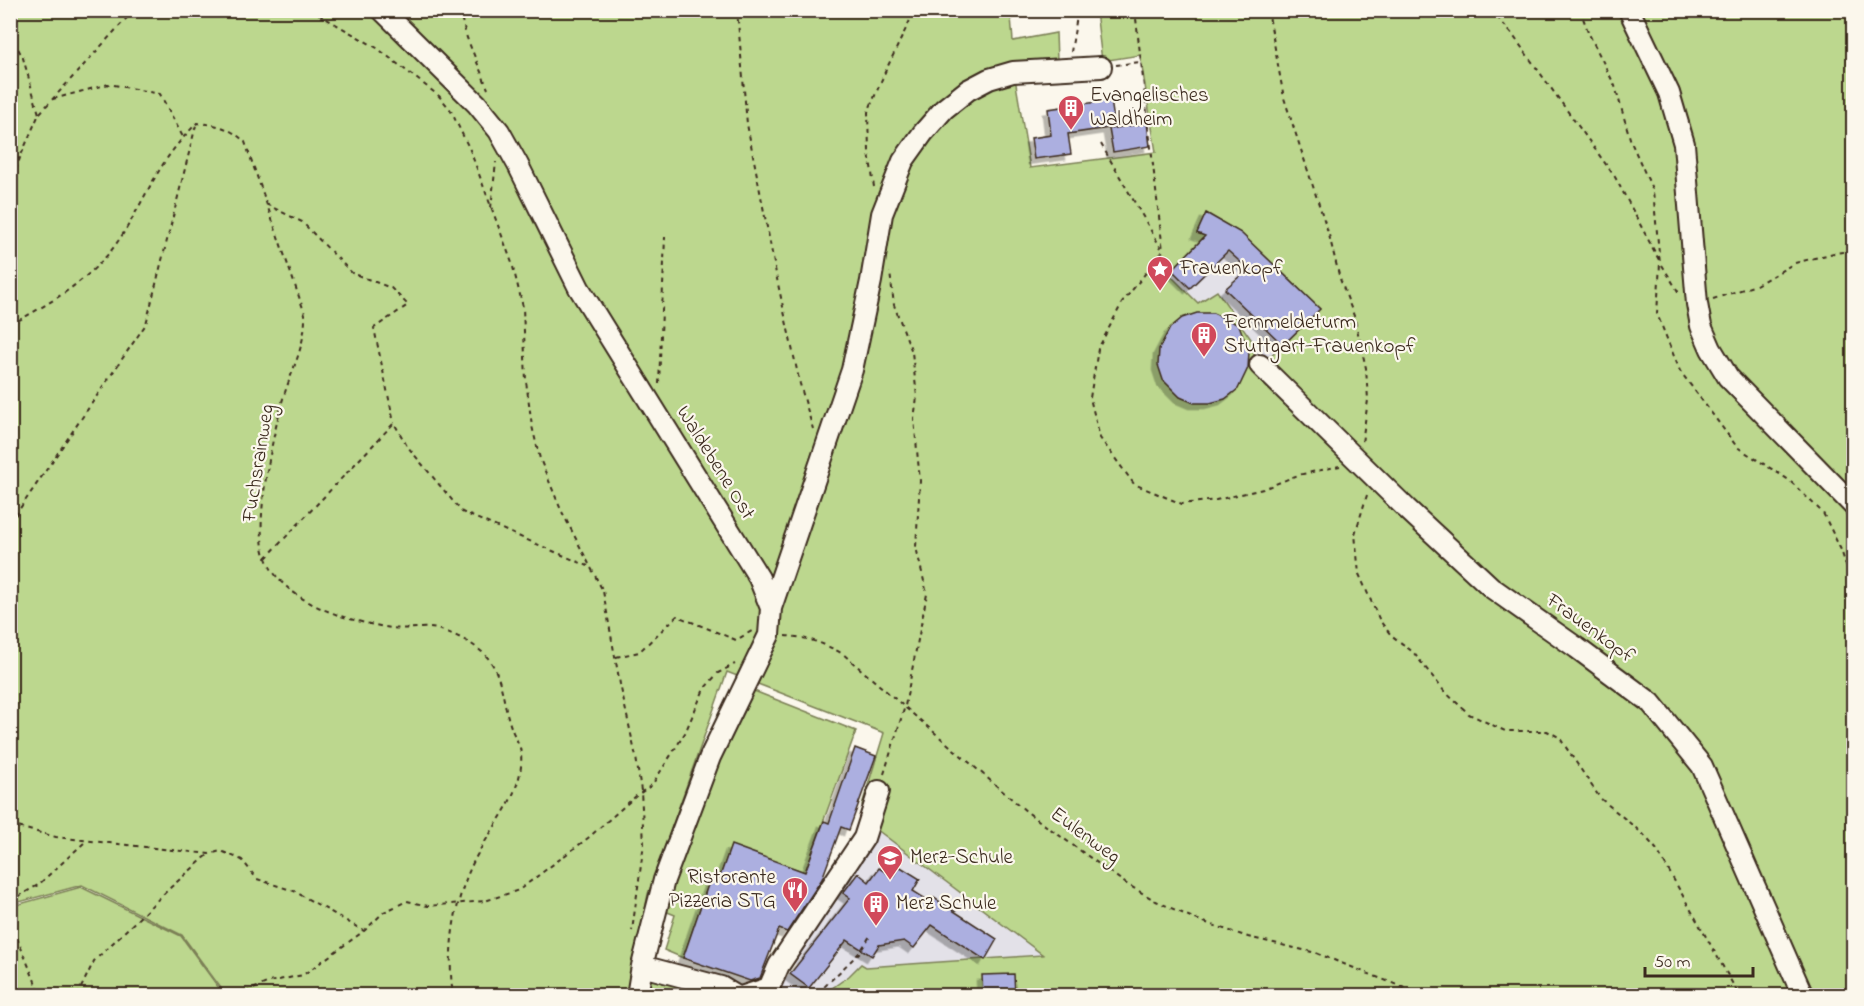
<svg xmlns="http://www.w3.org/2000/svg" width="1864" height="1006" font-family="'Indie Flower',sans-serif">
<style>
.built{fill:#e3e1e8}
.green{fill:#bcd78e;stroke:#7c8056;stroke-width:1.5;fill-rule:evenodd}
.building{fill:#acafe0;stroke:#3b2a1e;stroke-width:1.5;filter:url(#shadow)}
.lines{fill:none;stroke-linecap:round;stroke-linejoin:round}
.minor-casing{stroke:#3b2a1e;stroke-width:24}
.path{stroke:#3b2a1e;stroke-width:2;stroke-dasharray:4.5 4.5;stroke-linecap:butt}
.minor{stroke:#fbf7ec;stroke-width:20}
.labels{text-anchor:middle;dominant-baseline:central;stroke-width:4.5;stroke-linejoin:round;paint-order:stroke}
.poi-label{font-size:21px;fill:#3b2a1e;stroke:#fbf7ec;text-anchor:start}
.street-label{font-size:21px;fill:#3b2a1e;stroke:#fbf7ec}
</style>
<defs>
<filter id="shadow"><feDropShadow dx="-5.5" dy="5.5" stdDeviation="0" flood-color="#0004"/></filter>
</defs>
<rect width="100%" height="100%" fill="#fbf7ec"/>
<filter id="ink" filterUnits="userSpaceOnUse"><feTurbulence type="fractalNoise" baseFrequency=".0167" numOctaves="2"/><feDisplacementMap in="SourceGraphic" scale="12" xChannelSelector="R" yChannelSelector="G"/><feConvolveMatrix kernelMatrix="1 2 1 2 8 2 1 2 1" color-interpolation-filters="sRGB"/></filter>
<g filter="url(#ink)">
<!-- built -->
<path class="built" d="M1206 213 1241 233 1320 309 1283 345 1257 367 1217 291 1198 304 1169 274 1197 233Z
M876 829 1063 970 1066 996H758L777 990 797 965 791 960Z"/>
<!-- green -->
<path class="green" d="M11 11H1028L1011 17 1013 41 1056 33 1057 60 1034 61 1013 66 1030 168 1156 152 1140 55 1102 61 1096 11H1853V995H824V994L849 976 861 964 866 967 1043 955 876 829 862 805 884 733 727 672 648 894 634 966 718 995H226L182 935 82 885 15 903 11 918ZM1206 213 1241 233 1320 309 1283 345 1257 367 1251 339 1217 291 1198 303 1169 274 1205 236 1197 233Z
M749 689 856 731 805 872 731 846 718 882 710 879 683 958 664 950 675 915 660 909Z
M81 887 181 936 224 995H11V921L16 905Z"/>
<!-- building -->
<path class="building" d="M1111 100 1115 127 1068 134 1071 154 1034 159 1031 138 1051 135 1048 109Z
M1147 123 1150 146 1113 152 1109 129Z
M1206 213 1241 233 1320 309 1283 345 1225 289 1248 269 1228 251 1190 288 1172 270 1205 236 1197 233Z
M1197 313H1213L1239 325 1249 352 1248 368 1238 389 1225 399 1210 403H1194L1180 397 1163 380 1158 365 1159 349 1170 328 1182 318Z
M855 748 876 756 849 830 841 827 822 879 787 932 779 929 760 978 750 981 683 958 710 879 718 882 731 845 805 872 824 821 829 823Z
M899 866 920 879 913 891 932 903 934 898 997 939 985 960 932 925 914 948 904 941 879 945 872 956 847 940 809 988 790 974 850 898 843 893 858 873 869 882 879 868 893 877Z
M1014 974 1015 996H983L982 975Z"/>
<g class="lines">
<!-- minor casing -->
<g class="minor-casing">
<path id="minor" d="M382 10 477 104 499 131 518 165 579 288 759 578 771 608 769 635 710 757 664 880 642 966 637 996
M1629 10 1669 93 1684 144 1697 304 1701 326 1711 349 1728 377 1854 506
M1260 365 1406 508 1492 588 1577 648 1651 703 1702 766 1803 996
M771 608 852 370 871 281 882 214 903 161 923 133 944 109 968 90 989 79 1013 72 1101 67
M642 966 721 987 736 996
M744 996 769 988 779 965 864 838 879 791"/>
</g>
<!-- path -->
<path class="path" d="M311 10 377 48 439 96 450 109 470 150 512 263 523 307 526 381 532 426 540 459 561 510 603 591 620 684 636 757 641 791 644 843 632 931
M459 10 467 38 488 89
M737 10 747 124 778 284 800 384 813 429
M1135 10 1163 251 1122 303 1098 349 1090 398 1100 438 1134 484 1182 504 1216 500 1263 489 1298 475 1340 466
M1268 10 1284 98 1329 235 1340 279 1354 316 1366 368 1368 400 1362 443
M1491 10 1512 34 1615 177 1659 260
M1580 10 1589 34 1615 86 1631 142 1653 191 1660 263 1657 314 1680 371 1737 447 1789 480 1823 513 1841 550 1854 589
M10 33 23 58 39 114
M1071 52 1078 10
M1116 65 1140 62
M53 99 109 84 160 94 183 137
M1101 144 1161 248
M10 168 22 153 39 114 134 10
M10 187 21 155
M874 187 869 152 868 112 885 72 915 10
M266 204 302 222 352 273 391 288 408 305 374 328 394 423
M491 208 496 162
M1662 265 1679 293
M1713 299 1756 285 1795 263 1834 253 1854 251
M10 318 20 320
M10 325C47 305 82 285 110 252 131 226 144 194 162 166 172 150 184 136 197 123 218 125 229 127 245 142L305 314C306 348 289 374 281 406 272 441 253 525 266 558 282 602 349 622 392 628 407 630 423 626 437 629 454 633 477 645 488 658 503 677 503 705 511 727 513 734 518 741 520 748 529 791 488 829 471 867 453 907 447 952 453 996
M659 384 665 237
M1367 495 1355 534 1359 574 1380 621 1391 635 1413 652 1444 691 1469 714 1505 731H1547L1559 737 1600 798 1643 834 1657 850 1739 995
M10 523 146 324 196 125
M266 558 394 423 407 446 462 512 588 566
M785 636C807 637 823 643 843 654L1027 812 1125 883 1156 901 1195 919 1248 937 1316 953 1425 996
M616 657 639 652 677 616 736 640 752 631
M884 774 905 706 927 594 916 547 920 481 914 419 917 397 912 352 894 305 890 272
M10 825 56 837 209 854 221 851 242 860 257 879 294 891 364 931
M10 911 12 900 38 885 86 841
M10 921 41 996
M77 996 94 961 171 887 209 854
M237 996 269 982 303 975 364 931 384 912 407 901 428 906 485 901 519 890 588 838 636 796 652 785 685 733 704 689 718 673 735 664
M809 996 820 991 860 952 870 936
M1709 996 1719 994 1739 995"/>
<!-- minor -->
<use href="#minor" class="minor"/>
</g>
</g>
<!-- icons -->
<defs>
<g id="building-pin" transform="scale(1.35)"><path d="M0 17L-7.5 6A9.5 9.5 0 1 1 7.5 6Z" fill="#d1495b" stroke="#fbf7ec"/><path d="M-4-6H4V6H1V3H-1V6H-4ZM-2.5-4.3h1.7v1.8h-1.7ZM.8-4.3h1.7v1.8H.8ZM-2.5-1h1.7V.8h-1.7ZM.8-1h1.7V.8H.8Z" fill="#fff"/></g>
<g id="sight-pin" transform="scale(1.35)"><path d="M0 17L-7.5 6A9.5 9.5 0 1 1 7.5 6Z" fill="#d1495b" stroke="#fbf7ec"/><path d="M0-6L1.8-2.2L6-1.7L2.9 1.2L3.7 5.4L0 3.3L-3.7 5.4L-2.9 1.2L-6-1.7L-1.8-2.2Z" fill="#fff"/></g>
<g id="school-pin" transform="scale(1.35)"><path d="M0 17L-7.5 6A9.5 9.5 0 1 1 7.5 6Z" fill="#d1495b" stroke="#fbf7ec"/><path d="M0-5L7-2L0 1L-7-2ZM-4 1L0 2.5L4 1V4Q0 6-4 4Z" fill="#fff"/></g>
<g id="restaurant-pin" transform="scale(1.35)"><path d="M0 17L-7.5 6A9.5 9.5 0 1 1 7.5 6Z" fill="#d1495b" stroke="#fbf7ec"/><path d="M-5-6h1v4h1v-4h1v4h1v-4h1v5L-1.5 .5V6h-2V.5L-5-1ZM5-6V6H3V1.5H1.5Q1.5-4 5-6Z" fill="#fff"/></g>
</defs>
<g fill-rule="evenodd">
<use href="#building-pin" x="1071" y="108"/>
<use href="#sight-pin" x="1160" y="269"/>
<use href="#building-pin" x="1204" y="335"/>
<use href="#school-pin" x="890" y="858"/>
<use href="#restaurant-pin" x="795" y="890"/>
<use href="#building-pin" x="876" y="904"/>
</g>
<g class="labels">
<!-- poi labels -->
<g class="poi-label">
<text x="1090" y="96">Evangelisches<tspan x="1090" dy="24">Waldheim</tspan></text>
<text x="1180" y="269">Frauenkopf</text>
<text x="1224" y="323">Fernmeldeturm<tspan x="1224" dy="24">Stuttgart-Frauenkopf</tspan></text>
<text x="910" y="858">Merz-Schule</text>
<text x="776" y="878" text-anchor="end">Ristorante<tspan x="776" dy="24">Pizzeria STG</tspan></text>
<text x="896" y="904">Merz Schule</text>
</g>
<!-- street labels -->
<g class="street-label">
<text transform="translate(259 463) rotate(-81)">Fuchsrainweg</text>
<text transform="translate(715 463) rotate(58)">Waldebene Ost</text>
<text transform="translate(1590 629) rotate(36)">Frauenkopf</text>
<text transform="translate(1085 836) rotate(36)">Eulenweg</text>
</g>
</g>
<!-- margin -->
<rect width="1864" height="1006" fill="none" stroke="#fbf7ec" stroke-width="36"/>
<rect x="18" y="18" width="1828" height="970" fill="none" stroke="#3b2a1e" stroke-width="2" filter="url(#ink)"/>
<!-- scale -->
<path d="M1645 967v9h108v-9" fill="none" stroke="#3b2a1e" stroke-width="3"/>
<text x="1654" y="967" font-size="18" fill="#3b2a1e" stroke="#fbf7ec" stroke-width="4.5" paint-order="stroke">50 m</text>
</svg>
